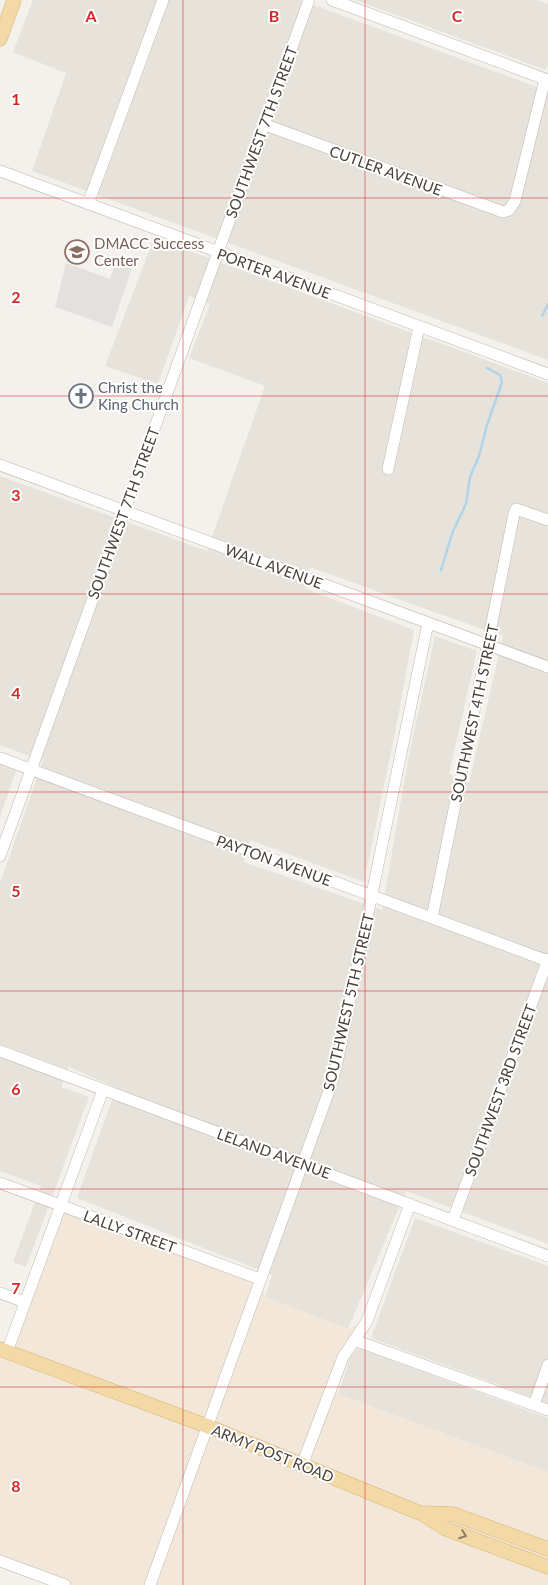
<svg xmlns="http://www.w3.org/2000/svg" width="548" height="1585" font-family="Lato,sans-serif">
<style>
.residential{fill:#e7e3da;fill-rule:evenodd}
.commercial{fill:#f3e7da}
.parking{fill:#e3e1df}
.lines{fill:none;stroke-linecap:round;stroke-linejoin:round}
.stream{stroke:#afd4e9;stroke-width:2.5}
.minor-casing{stroke:#bfb8af;stroke-width:12}
.major-casing{stroke:#d7b676;stroke-width:15}
.minor{stroke:#fff;stroke-width:11}
.major{stroke:#f3d9a5;stroke-width:14}
.oneway{stroke:#8c7e65}
.grid{fill:none;stroke:#d62828;stroke-width:1;stroke-opacity:0.55}
.labels{text-anchor:middle;dominant-baseline:central;stroke-width:4;stroke-linejoin:round;paint-order:stroke}
.street-label{font-size:15px;fill:#48423a;stroke:#fff}
.education-label{font-size:15px;fill:#785e54;stroke:#fff;text-anchor:start}
.worship-label{font-size:15px;fill:#5b616d;stroke:#fff;text-anchor:start}
.grid-label{font-size:16px;text-anchor:middle;font-weight:bold;fill:#d62828;stroke:#fff;stroke-width:4;stroke-linejoin:round;paint-order:stroke}
</style>
<rect width="100%" height="100%" fill="#f4f1ec"/>
<!-- residential -->
<path class="residential" d="M33 0H300L548 91V360L32 171 66 73 13 52Z
M355 0H536L548 4V64L546 70Z
M154 238 548 383V1244L406 1191 348 1329 265 1297 272 1275 77 1198 116 1088 69 1067 61 1087 89 1097 26 1267 13 1262 41 1186 0 1171V883L43 761 0 745V476L207 551 265 386 189 358 210 304 189 296 158 384 105 366ZM310 567 431 611 503 636 469 783 449 774 477 651 435 636 408 760 382 910 244 862 250 840 364 882 396 728 414 630 306 589Z
M0 765 16 771 0 817Z
M415 1218 548 1266V1403L371 1338Z
M358 1348 548 1418V1472L338 1394 351 1355Z"/>
<!-- commercial -->
<path class="commercial" d="M60 1206 260 1279 265 1297 348 1329 367 1321 330 1391 548 1472V1585H65L0 1561V1349L7 1352Z"/>
<!-- parking -->
<path class="parking" d="M116 261 132 268 112 327 55 307 66 263 110 279Z"/>
<g class="lines">
<!-- stream -->
<path class="stream" d="M542 316 548 304
M441 570 453 531 466 504 470 477 479 456 487 425 502 382 500 375 487 368"/>
<!-- minor casing -->
<g class="minor-casing">
<path id="minor" d="M332 0 548 80
M263 124 503 212 509 210 515 201 545 79
M0 171 548 374
M88 204 163 0
M0 465 548 667
M388 469 419 327
M0 758 548 961
M0 856 309 0
M432 918 514 514 516 509 548 520
M0 1051 548 1256
M0 1183 260 1279
M453 1220 548 959
M0 1293 25 1302
M354 1340 548 1410
M7 1352 103 1090
M534 1405 548 1365
M302 1465 343 1357 367 1321 410 1204
M0 1561 65 1585
M150 1585 330 1088 337 1063 428 623"/>
</g>
<!-- major casing -->
<g class="major-casing">
<path id="major" d="M0 39 14 0
M0 1349 207 1426 420 1513 453 1514 548 1549
M421 1513 446 1529 548 1567"/>
</g>
<!-- minor -->
<use href="#minor" class="minor"/>
<!-- major -->
<use href="#major" class="major"/>
</g>
<!-- one-way arrows -->
<defs><path id="oneway-chevron" d="M-2-3.5L2.5 0L-2 3.5" fill="none" stroke-width="1.6" stroke-linecap="round" stroke-linejoin="round" transform="scale(1.25)"/></defs>
<use class="oneway" href="#oneway-chevron" transform="translate(463 1535) rotate(20)"/>
<!-- grid -->
<path class="grid" d="M183 0V1585M365 0V1585M0 198H548M0 396H548M0 594H548M0 792H548M0 991H548M0 1189H548M0 1387H548"/>
<!-- icons -->
<defs>
<g id="university-ring" transform="scale(1.25)"><circle r="9.5" fill="#fff" stroke="#8d6e63" stroke-width="1.5"/><path d="M0-5L7-2L0 1L-7-2ZM-4 1L0 2.5L4 1V4Q0 6-4 4Z" fill="#8d6e63"/></g>
<g id="church-ring" transform="scale(1.25)"><circle r="9.5" fill="#fff" stroke="#6b7280" stroke-width="1.5"/><path d="M-1.2-6h2.4v3.5h3.3v2.4h-3.3V6h-2.4V-.1h-3.3v-2.4h3.3Z" fill="#6b7280"/></g>
</defs>
<g fill-rule="evenodd">
<use href="#university-ring" x="77" y="252"/>
<use href="#church-ring" x="81" y="396"/>
</g>
<g class="labels">
<!-- street labels -->
<g class="street-label">
<text transform="translate(261 132) rotate(-70)">SOUTHWEST 7TH STREET</text>
<text transform="translate(386 170) rotate(20)">CUTLER AVENUE</text>
<text transform="translate(274 273) rotate(20)">PORTER AVENUE</text>
<text transform="translate(123 513) rotate(-70)">SOUTHWEST 7TH STREET</text>
<text transform="translate(274 566) rotate(20)">WALL AVENUE</text>
<text transform="translate(474 713) rotate(-78)">SOUTHWEST 4TH STREET</text>
<text transform="translate(274 860) rotate(20)">PAYTON AVENUE</text>
<text transform="translate(348 1002) rotate(-77)">SOUTHWEST 5TH STREET</text>
<text transform="translate(500 1090) rotate(-70)">SOUTHWEST 3RD STREET</text>
<text transform="translate(274 1153) rotate(20)">LELAND AVENUE</text>
<text transform="translate(130 1231) rotate(20)">LALLY STREET</text>
<text transform="translate(273 1453) rotate(22)">ARMY POST ROAD</text>
</g>
<!-- education labels -->
<g class="education-label">
<text x="94" y="243">DMACC Success<tspan x="94" dy="17">Center</tspan></text>
</g>
<!-- worship labels -->
<g class="worship-label">
<text x="98" y="387">Christ the<tspan x="98" dy="17">King Church</tspan></text>
</g>
</g>
<g class="grid-label">
<text x="91" y="22">A</text>
<text x="274" y="22">B</text>
<text x="457" y="22">C</text>
<text x="16" y="105">1</text>
<text x="16" y="303">2</text>
<text x="16" y="501">3</text>
<text x="16" y="699">4</text>
<text x="16" y="897">5</text>
<text x="16" y="1095">6</text>
<text x="16" y="1294">7</text>
<text x="16" y="1492">8</text>
</g>
</svg>
